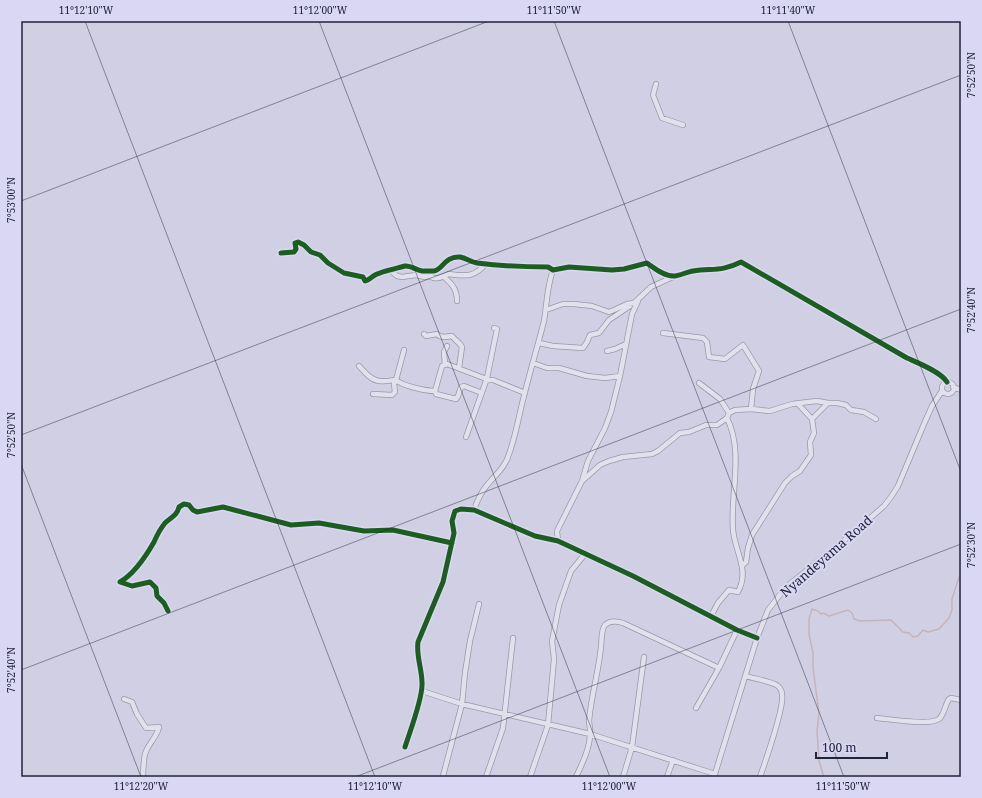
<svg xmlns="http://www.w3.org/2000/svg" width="982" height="798" font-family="'Noto Serif',serif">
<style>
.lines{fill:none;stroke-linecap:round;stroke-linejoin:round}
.stream{stroke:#c5b5ba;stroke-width:1.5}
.street-casing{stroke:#9999a9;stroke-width:6}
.street{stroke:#e1e0ec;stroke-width:4.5}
.cycleway-casing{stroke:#d9d7f4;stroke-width:8}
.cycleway{stroke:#1b5e20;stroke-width:5}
.ticks{fill:none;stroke:#202438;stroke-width:1;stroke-opacity:0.45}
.labels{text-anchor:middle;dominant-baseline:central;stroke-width:4;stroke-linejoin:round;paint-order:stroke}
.street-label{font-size:13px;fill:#202438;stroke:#d9d7f4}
.neatline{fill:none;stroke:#202438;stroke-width:1.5}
.ticks-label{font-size:10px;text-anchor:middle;fill:#202438}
</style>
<rect width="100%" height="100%" fill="#d1cfe4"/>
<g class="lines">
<!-- stream -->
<path class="stream" d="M824 777 819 761 817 732 819 713 813 668V653L809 634V619L812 609 818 611 821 614 823 613 829 616 848 610 852 613 854 619 860 621 891 620 903 632 909 633 913 637 918 636 923 630 928 632 939 629 949 618 952 610V599L959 577"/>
<!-- street casing -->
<g class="street-casing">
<path id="street" d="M656 84 653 95 662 118 683 125
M281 253 294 252 296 249 295 243 298 242 304 245 311 252 320 255 328 263 344 273 363 277 365 281C370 280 371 277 375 275 380 272 398 268 405 266 410 265 416 270 422 271 425 271 431 271 434 271 443 270 444 256 460 257 466 258 471 262 477 263 501 266 524 267 548 267L553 270 569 267 612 270 624 269 647 263C654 268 665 277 675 276 681 275 687 272 693 271 713 268 721 272 741 262L907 358C918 363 941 372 947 382
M390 270 397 276 402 277 416 275 425 277 429 276 434 271
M429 276C437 281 441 277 449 274 466 276 473 278 486 264
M444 277C452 284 457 289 457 301
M546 310 563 304H574L592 306 609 312 614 310 627 304 634 303 651 287 675 276
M663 333 703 338 707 342 709 357 725 359 743 345 759 371 753 389 751 409 735 410 729 413
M424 334 426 336 437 334C440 338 446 337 452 336 455 340 460 343 462 347L459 368
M539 343 553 346 583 348 587 342 590 335 599 333 609 320 630 306
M404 350 396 380C403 386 426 391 435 391
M607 351 615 349 626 344
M533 363 547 368H559L587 376 605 378 620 376 611 412 605 428 588 461 582 481 557 531 558 541
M445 365 444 352 447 346
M359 366C364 371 371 381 380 381 385 382 391 380 396 380L394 384 395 392 392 395 373 394
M620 376 632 314 638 301
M487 378 497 329 494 328
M942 388a6 6 0 1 1 12 0a6 6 0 1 1-12 0Z
M699 383 720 399 729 413 727 418C744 452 730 494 733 530 735 552 750 570 738 592L729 590 718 603 711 616
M953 387 961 390
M482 393 464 386 461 387 458 396 456 399 436 394 435 391 442 366 447 364 489 380
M798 404 812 419 828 403
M751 409 770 411 792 404 808 402 817 401 828 403H837L846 405 851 410 864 412 876 419
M466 437 486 381 489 380H493L525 393
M582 481 600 465 609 461 623 457 652 454 658 451 680 433 689 432 706 425H717L727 418
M474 510C477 501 481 492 488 484 496 474 504 469 508 457 516 436 519 414 525 392 531 368 538 345 544 321 547 303 547 286 553 270
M743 565 746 562 748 548 752 535 785 483 792 476 800 471 811 455 810 442 814 433 812 419
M168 611 164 603 157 596 156 588 150 582 132 586 120 582C134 574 146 556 154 542 157 535 161 528 165 523 171 517 177 516 179 507L184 504 189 505 193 510 197 512 223 507 291 525 319 523 364 531 393 530 452 543
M746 676C754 679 772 681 778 686 780 688 782 691 782 694 785 707 765 762 760 777
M422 691 462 704 590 734 715 774
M124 699 132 702 137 714 146 728 159 727C157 737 148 744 145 754 144 758 143 772 143 777
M696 708 719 668 737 630
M877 718C889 719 930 726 939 719 944 715 945 705 949 699L951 698 961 700
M405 747C410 731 423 698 422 683 422 669 416 656 418 642L443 582 454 533 452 521 455 511 461 509 474 510 535 536 558 541 633 576 737 630 757 638
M443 776 462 704 465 673 470 641 479 604
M486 777 503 728 513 638
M530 777 548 725 554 659 552 641 559 605 571 571 585 554
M576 777C582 764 590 748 590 734 591 730 589 725 589 721 591 696 599 671 601 646 602 639 601 630 605 625 610 620 617 621 623 623L719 668
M623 777 632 747 644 657
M667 777 673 760
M714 777 757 638 768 610 787 586 840 544 884 506 891 497 898 486 924 424 932 406 942 391"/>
</g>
<!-- street -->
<use href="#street" class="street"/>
<!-- cycleway casing -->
<g class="cycleway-casing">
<path id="cycleway" d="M281 253 294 252 296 249 295 243 298 242 304 245 311 252 320 255 328 263 344 273 363 277 365 281C370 280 371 277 375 275 380 272 398 268 405 266 410 265 416 270 422 271 425 271 431 271 434 271 443 270 444 256 460 257 466 258 471 262 477 263 501 266 524 267 548 267L553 270 569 267 612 270 624 269 647 263C654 268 665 277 675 276 681 275 687 272 693 271 713 268 721 272 741 262L907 358C918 363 941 372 947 382
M168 611 164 603 157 596 156 588 150 582 132 586 120 582C134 574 146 556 154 542 157 535 161 528 165 523 171 517 177 516 179 507L184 504 189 505 193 510 197 512 223 507 291 525 319 523 364 531 393 530 452 543
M405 747C410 731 423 698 422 683 422 669 416 656 418 642L443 582 454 533 452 521 455 511 461 509 474 510 535 536 558 541 633 576 737 630 757 638"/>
</g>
<!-- cycleway -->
<use href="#cycleway" class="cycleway"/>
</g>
<!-- ticks -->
<path class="ticks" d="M85 21 375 777M319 21 610 777M554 21 844 777M788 21 961 472M21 201 489 21M21 435 961 75M21 464 141 777M21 670 961 309M355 777 961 544"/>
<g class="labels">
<!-- street labels -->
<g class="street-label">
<text transform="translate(826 556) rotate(-41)">Nyandeyama Road</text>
</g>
</g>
<!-- border -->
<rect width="982" height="798" fill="none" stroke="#d9d7f4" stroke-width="44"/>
<!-- scale -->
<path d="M816 752v6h71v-6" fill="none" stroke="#202438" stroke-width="2"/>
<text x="822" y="752" font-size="12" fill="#202438" stroke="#d9d7f4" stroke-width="3" paint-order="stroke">100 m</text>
<rect x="22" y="22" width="938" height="754" class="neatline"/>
<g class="ticks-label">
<text x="86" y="14">11°12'10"W</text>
<text x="320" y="14">11°12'00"W</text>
<text x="554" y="14">11°11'50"W</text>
<text x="788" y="14">11°11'40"W</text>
<text transform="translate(971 75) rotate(-90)" y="4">7°52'50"N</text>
<text transform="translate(11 200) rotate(-90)" y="4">7°53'00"N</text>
<text transform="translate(971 310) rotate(-90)" y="4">7°52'40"N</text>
<text transform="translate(11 435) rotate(-90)" y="4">7°52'50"N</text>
<text transform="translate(971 545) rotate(-90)" y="4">7°52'30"N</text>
<text transform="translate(11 670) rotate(-90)" y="4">7°52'40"N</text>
<text x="141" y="790">11°12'20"W</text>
<text x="375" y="790">11°12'10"W</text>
<text x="609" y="790">11°12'00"W</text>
<text x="843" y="790">11°11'50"W</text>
</g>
</svg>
